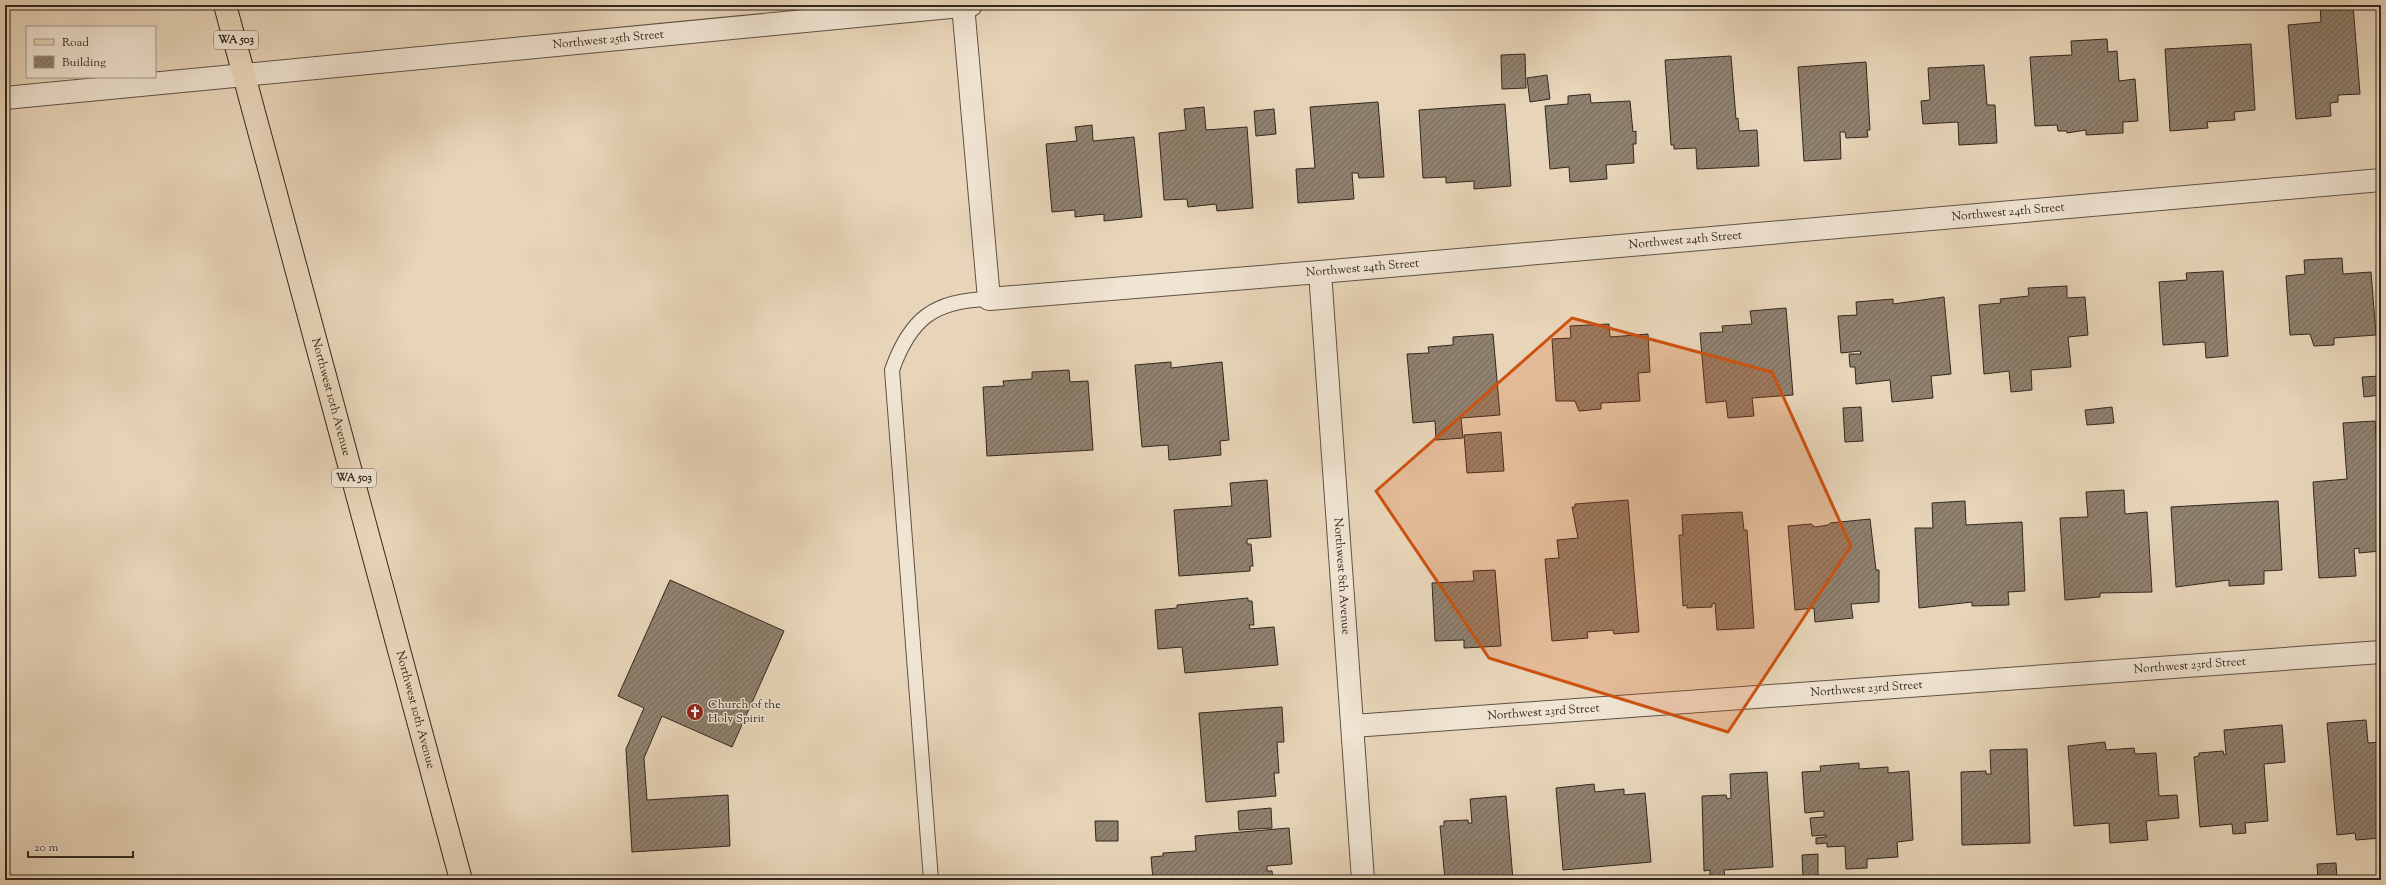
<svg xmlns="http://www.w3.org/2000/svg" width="2386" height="885" font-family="'Sorts Mill Goudy',serif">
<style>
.building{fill:url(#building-hatch);stroke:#31271e}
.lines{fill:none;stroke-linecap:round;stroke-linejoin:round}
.service-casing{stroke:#5f5245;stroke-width:16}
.minor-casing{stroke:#5f5245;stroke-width:24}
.tertiary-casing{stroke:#5f5245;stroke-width:24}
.primary-casing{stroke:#31271e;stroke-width:24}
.service{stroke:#f0e4d2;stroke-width:14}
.minor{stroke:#f0e4d2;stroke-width:22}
.tertiary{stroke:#f0e4d2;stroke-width:22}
.primary{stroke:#e8d5b9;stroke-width:22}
.marked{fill:#cd520f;fill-opacity:0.2;stroke:#cd520f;stroke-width:3;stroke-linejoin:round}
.labels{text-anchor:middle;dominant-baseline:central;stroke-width:3;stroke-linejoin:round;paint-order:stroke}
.shield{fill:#f0e4d2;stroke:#6a6054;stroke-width:1}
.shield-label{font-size:11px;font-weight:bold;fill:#31271e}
.street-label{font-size:12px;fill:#31271e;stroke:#f0e4d2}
.poi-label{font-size:12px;fill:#31271e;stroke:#f0e4d2;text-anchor:start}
</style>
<defs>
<pattern id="building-hatch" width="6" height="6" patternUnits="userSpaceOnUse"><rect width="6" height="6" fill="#90816f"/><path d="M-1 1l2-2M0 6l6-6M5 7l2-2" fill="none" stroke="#766a5b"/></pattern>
</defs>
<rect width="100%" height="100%" fill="#e8d5b9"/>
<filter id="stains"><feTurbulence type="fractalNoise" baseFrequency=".005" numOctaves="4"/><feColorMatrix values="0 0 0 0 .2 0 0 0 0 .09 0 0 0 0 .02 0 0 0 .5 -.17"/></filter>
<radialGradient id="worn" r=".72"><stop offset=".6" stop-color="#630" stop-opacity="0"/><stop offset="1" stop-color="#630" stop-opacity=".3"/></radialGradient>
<!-- building -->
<path class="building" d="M2320 5H2353L2360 94 2338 95V102L2330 103 2331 116 2296 119 2288 25 2321 22Z
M2107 39 2108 52 2117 51 2119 81 2135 79 2138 121 2123 122V133L2086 135V130L2067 133V131H2058L2057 125 2035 126 2030 57 2072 55 2071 41Z
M2251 44 2255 110 2234 112 2235 120 2207 122 2208 128 2170 131 2165 49Z
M1525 54 1526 88 1502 89 1501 55Z
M1731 56 1736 119 1738 118 1739 131 1757 130 1759 166 1697 169 1696 148 1674 149V145H1671L1665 60Z
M1866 62 1870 130H1867L1868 137 1846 138 1845 132H1840L1841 159 1804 161 1798 67Z
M1984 65 1987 105H1995L1997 143 1959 145 1958 122 1923 124 1921 101 1930 100 1928 68Z
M1547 75 1550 99 1530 102 1527 78Z
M1590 94 1591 103 1630 101 1633 132 1636 131V144H1633L1634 163 1606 165 1607 179 1570 182 1569 167 1550 169 1545 106 1568 104V96Z
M1378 102 1384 177 1359 178 1358 173H1352L1354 199 1298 203 1296 169 1315 168 1310 107Z
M1505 104 1511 186 1474 189V181L1446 183V177L1423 178 1419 110Z
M1204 107 1206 130 1247 127 1253 208 1217 211 1216 204 1188 207 1187 199 1164 200 1159 133 1186 130 1184 109Z
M1274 109 1276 134 1256 136 1254 111Z
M1092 125 1093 141 1134 137 1142 217 1104 221V214L1075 217V210L1052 212 1046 144 1077 141 1075 127Z
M2342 258 2343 274 2371 272 2376 335 2334 338V345L2314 346 2310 334 2290 335 2286 276 2305 274 2304 260Z
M2223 271 2228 356 2206 358 2205 342 2163 345 2159 282 2187 280 2186 273Z
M2067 286V298L2085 297 2088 335 2068 337 2071 367 2031 370 2032 390 2011 392 2009 371 1984 374 1979 305 2001 303 2000 299 2029 296 2028 288Z
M1944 297 1951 374 1931 376 1933 398 1892 402 1890 380 1856 384 1855 367H1850L1849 354H1861L1860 351 1841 353 1838 316 1857 315 1856 302 1893 299V304Z
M1786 308 1793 395 1752 398 1754 416 1728 418 1726 401 1706 403 1700 333 1723 332 1722 326 1752 324 1750 311Z
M1609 324 1610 337 1648 334 1650 372 1638 373 1640 401 1601 403V409L1579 411 1575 401H1556L1552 339 1571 338 1570 326Z
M1493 334 1500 415 1461 418 1463 438 1436 440 1435 421 1413 423 1407 354 1429 353 1428 347 1453 345V337Z
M1171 362V368L1222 362 1229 440 1220 441 1221 455 1169 460 1168 445 1142 447 1135 365Z
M1069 370 1070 382 1088 381 1093 450 987 456 983 387 1004 386 1003 381 1032 379V372Z
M2381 376V395L2364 397 2362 377Z
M1861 407 1863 441 1845 442 1843 408Z
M2112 407 2114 423 2087 425 2085 410Z
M2375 421 2379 478H2381V551L2359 553V548L2354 549 2356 576 2319 578 2313 482 2347 479 2343 423Z
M1501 432 1504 471 1467 473 1464 435Z
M1267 480 1271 537 1247 539V544H1251L1253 566H1250V571L1179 576 1174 510 1232 506 1230 483Z
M2124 490 2125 514 2147 512 2152 592 2100 593V597L2065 600 2060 518 2088 517 2086 492Z
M1628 500 1639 632 1614 634 1613 630 1587 632 1588 638 1552 641 1545 559 1559 558 1557 540 1578 538 1572 507H1575V504Z
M1965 501 1966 525 2022 522 2025 591 2008 592 2009 605 1972 606V602L1919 608 1915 528H1933L1932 503Z
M2278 501 2282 570 2264 571V584L2229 586V580L2176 587 2171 507Z
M1742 512 1744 530H1747L1754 628 1717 630 1715 603 1712 604V607L1687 608V605L1683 606 1679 535H1683L1682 515Z
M1870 519 1876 570H1879V602L1851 604 1853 618 1815 622 1814 608 1795 610 1788 526 1811 524 1815 527 1828 525 1830 523Z
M1495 570 1501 646 1464 648V640L1435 641 1432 583 1474 581 1473 571Z
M670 580 784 631 732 747 662 716 644 758 647 800 728 795 730 846 632 852 626 749 644 708 618 696Z
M1248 598V601H1252L1254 625H1249L1250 629 1274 627 1278 665 1185 673 1182 647 1158 649 1155 610 1177 608V605Z
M1282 707 1284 742H1277L1279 773H1274L1276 796 1206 802 1199 713Z
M2366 720 2368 743 2381 742V838L2356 840 2355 833 2337 835 2327 723Z
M2282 725 2285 762 2264 764 2268 821 2245 823 2246 833 2233 834 2232 824 2200 827 2194 757 2199 756V753L2223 751 2224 755 2226 754 2224 730Z
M2105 742 2106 750 2134 748 2135 754 2156 753 2159 796 2177 795 2179 818 2146 821 2148 840 2110 843 2109 823 2074 826 2068 746Z
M2027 749 2030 843 1962 845 1961 772 1986 771V774H1991L1990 750Z
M1859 763V769L1888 767V773L1909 771 1913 840 1897 842 1898 857 1867 859V868L1846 869 1845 846 1827 847V843L1816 844V838L1826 837V835L1812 836 1810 818 1824 817V811L1805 813 1802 772 1821 771 1820 766Z
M1767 772 1773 867 1724 870 1725 878 1710 879V870L1704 871 1702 796 1726 795 1727 799 1731 798 1730 774Z
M1594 784 1595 792 1624 789V795L1645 793 1651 862 1563 870 1556 788Z
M1506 796 1513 880H1445L1440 826H1444V821L1468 820V823H1472L1470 799Z
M1271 808 1272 828 1239 830 1238 811Z
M1095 821H1118V841H1096Z
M1289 828 1292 864 1267 866V871H1272L1273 880H1153L1151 857 1163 856V853L1196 851 1195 836Z
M1818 854V880H1805L1803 878 1802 855Z
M2336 863 2337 880H2318L2317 864Z"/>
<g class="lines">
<!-- service casing -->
<g class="service-casing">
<path id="service" d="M931 880 892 370C910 319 934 300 989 299"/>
</g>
<!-- minor casing -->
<g class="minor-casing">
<g id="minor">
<path id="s1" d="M963 5 989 299 1320 272 2381 180"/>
<path id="s2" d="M1320 272 1363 880"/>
<path id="s3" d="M1353 726 2381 652"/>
</g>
</g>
<!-- tertiary casing -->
<g class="tertiary-casing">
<g id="tertiary">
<path id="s4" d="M5 98 971 5"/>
</g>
</g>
<!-- primary casing -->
<g class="primary-casing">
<g id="primary">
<path id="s5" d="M225 5 461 880"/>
</g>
</g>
<!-- service -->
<use href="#service" class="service"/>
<!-- minor -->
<use href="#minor" class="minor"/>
<!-- tertiary -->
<use href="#tertiary" class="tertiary"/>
<!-- primary -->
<use href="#primary" class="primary"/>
</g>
<!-- marked area -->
<path class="marked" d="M1572 318 1772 372 1851 546 1728 732 1489 658 1376 491Z"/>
<!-- icons -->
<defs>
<g id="church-disc" transform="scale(0.9)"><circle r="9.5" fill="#8f2418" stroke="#f0e4d2"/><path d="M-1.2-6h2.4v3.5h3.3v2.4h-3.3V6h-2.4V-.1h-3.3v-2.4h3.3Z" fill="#fff"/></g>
</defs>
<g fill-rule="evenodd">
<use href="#church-disc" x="695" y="712"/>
</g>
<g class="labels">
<!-- shield labels -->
<g class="shield">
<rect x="214" y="31" width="44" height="18" rx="3"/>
<rect x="332" y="469" width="44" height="18" rx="3"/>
</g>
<g class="shield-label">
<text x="236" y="40">WA 503</text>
<text x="354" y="478">WA 503</text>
</g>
<!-- street labels -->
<g class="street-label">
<text stroke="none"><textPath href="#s4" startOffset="606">Northwest 25th Street</textPath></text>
<text stroke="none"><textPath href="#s1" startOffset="1318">Northwest 24th Street</textPath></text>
<text stroke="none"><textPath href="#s1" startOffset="994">Northwest 24th Street</textPath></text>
<text stroke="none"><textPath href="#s1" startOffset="670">Northwest 24th Street</textPath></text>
<text stroke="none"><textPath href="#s5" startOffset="406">Northwest 10th Avenue</textPath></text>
<text stroke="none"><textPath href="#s2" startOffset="305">Northwest 8th Avenue</textPath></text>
<text stroke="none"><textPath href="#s3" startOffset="839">Northwest 23rd Street</textPath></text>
<text stroke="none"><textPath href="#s3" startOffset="515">Northwest 23rd Street</textPath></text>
<text stroke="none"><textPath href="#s5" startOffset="730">Northwest 10th Avenue</textPath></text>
<text stroke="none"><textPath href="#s3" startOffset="191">Northwest 23rd Street</textPath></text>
</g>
<!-- poi labels -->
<g class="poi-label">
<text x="708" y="705">Church of the<tspan x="708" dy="14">Holy Spirit</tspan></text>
</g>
</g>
<!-- margin -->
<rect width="2386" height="885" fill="none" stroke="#e8d5b9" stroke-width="20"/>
<rect x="6" y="6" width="2374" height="873" fill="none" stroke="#31271e" stroke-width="2"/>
<rect x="10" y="10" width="2366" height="865" fill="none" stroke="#31271e"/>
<!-- legend -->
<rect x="26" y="26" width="130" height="52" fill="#f0e4d2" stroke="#a4988a"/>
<rect x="34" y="39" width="20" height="6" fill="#e8d5b9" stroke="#a4988a"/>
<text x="62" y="46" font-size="12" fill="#31271e">Road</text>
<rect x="34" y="56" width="20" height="12" fill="url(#building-hatch)" stroke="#a4988a"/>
<text x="62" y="66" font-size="12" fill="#31271e">Building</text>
<!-- scale -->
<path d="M28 851v6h105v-6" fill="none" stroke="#31271e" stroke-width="2"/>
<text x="34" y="851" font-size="12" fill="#31271e" stroke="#f0e4d2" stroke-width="3" paint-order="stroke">20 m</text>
<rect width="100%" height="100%" filter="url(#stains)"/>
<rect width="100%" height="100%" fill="url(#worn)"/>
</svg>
